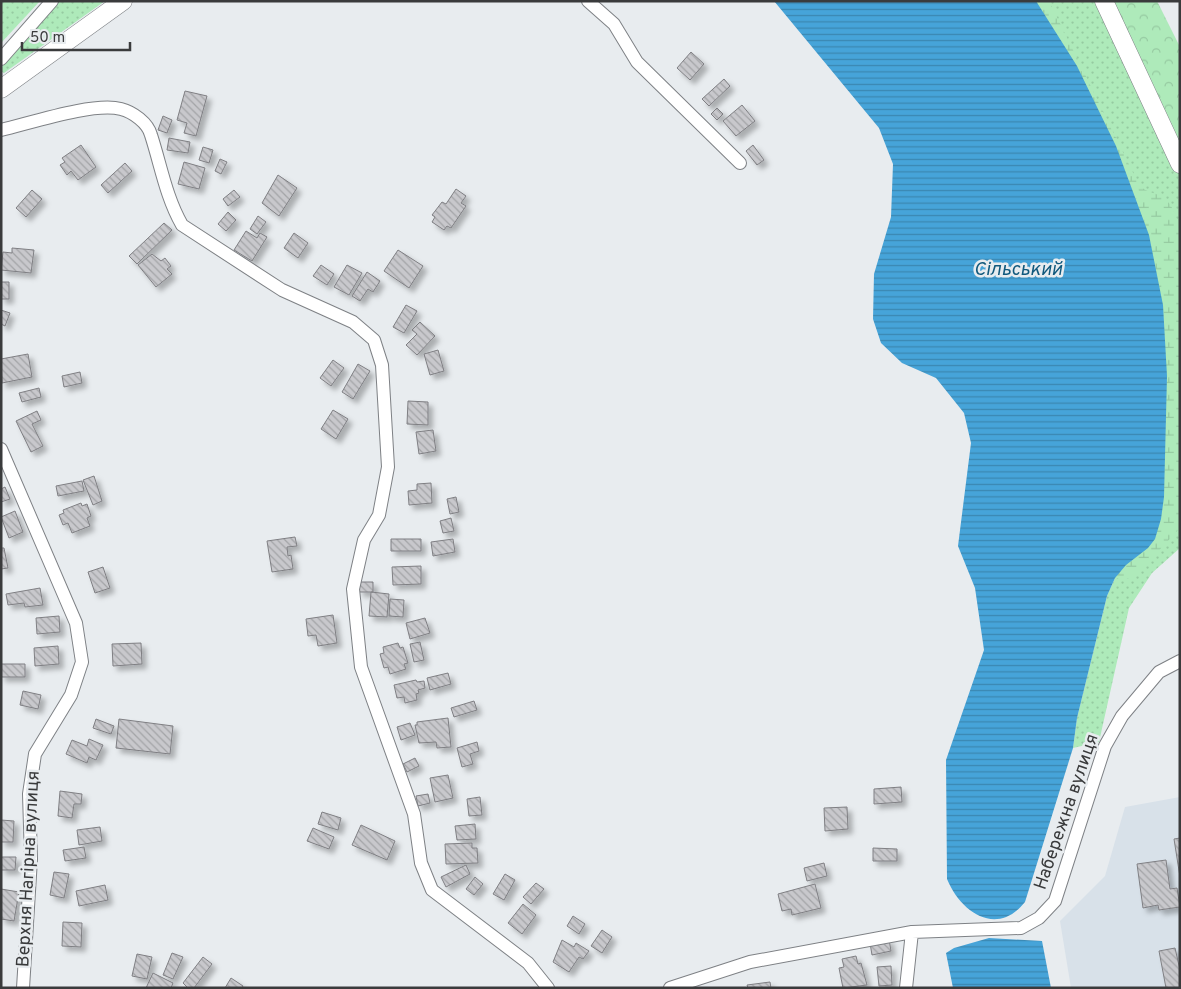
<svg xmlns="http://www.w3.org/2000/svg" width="1181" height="989" font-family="Overpass,sans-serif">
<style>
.built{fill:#d8e1e9}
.grass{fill:url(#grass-dots)}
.forest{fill:url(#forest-crowns)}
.wetland{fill:url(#wetland-marsh)}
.water{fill:url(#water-rules)}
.building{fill:url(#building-back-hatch);stroke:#7f7f83;filter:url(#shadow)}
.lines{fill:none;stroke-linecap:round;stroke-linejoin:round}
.street-casing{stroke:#7e8185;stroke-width:14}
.secondary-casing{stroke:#7e8185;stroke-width:19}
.street{stroke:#fff;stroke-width:12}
.secondary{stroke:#fff;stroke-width:18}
.labels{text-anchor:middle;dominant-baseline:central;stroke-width:5;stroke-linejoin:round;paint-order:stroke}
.street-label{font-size:18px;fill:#3a3b3c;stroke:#e8ecef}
.water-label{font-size:19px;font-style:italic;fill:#11597d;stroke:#e8ecef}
</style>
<defs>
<pattern id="grass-dots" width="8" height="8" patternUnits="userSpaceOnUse" patternTransform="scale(1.25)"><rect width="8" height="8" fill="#aeeaba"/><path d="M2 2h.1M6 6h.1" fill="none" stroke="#96caa1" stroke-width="1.8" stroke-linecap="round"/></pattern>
<pattern id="forest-crowns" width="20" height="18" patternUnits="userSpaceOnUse" patternTransform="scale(1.25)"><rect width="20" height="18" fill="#aeeaba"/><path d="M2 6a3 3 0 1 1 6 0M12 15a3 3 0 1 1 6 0" fill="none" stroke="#96caa1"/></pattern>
<pattern id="wetland-marsh" width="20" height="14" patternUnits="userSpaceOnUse" patternTransform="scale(1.25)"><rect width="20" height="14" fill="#aeeaba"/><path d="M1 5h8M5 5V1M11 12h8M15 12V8" fill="none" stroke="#96caa1"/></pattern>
<pattern id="water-rules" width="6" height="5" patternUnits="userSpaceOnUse" patternTransform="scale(1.25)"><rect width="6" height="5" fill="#46a4d9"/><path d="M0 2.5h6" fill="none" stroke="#3b87b1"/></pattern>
<pattern id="building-back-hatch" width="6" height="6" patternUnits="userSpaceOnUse" patternTransform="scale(1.25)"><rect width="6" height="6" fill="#c8c8cc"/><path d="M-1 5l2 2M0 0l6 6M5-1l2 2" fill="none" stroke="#a3a4a7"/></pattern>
<filter id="shadow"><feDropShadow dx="4.5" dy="4.5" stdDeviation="2.5" flood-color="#0004"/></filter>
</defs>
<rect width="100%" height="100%" fill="#e8ecef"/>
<!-- built -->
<path class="built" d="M1180 797V988H1071L1060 921 1105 876 1125 807Z"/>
<!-- grass -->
<path class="grass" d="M1 1H40L1 43Z
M59 1H105L4 73 1 71V68Z
M1036 1H1104L1180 164V548L1152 573 1129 608 1099 742 1073 748 1077 718 1107 596 1115 578Z"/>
<!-- forest -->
<path class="forest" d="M1104 1H1157L1180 47V164Z"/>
<!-- wetland -->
<path class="wetland" d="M1026 1H1049L1139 185C1146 193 1155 192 1164 198 1172 203 1176 218 1180 227V528L1134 577 1126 579 1115 578Z"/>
<!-- water -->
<path class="water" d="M774 1H1036L1077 66 1116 146 1149 235 1163 305 1167 376 1164 497 1161 519 1155 539 1148 548 1126 565 1115 578 1107 596 1077 718 1073 748 1025 902C997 937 961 913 947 879L946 760 984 650 975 588 958 546 971 443 964 413 936 378 902 363 881 343 873 319 874 274 891 217 893 164 879 128Z
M989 938 1042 941 1051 988H953L946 953 954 948Z"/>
<!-- building -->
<path class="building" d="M691 52 704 64 690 80 677 68Z
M724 79 730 86 709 106 702 99Z
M185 91 207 96 196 136 184 133 187 123 177 120Z
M742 105 755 121 736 136 723 121Z
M717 108 723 114 717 120 711 114Z
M163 116 172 120 167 133 158 130Z
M169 138 190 142 188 153 167 150Z
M81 145 96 167 78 180 71 171 67 175 60 165 65 162 62 158Z
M753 145 764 160 757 165 746 151Z
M203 147 213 150 209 163 199 160Z
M220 159 227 162 221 174 215 171Z
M184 162 205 168 199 189 178 184Z
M125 163 132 171 108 193 101 185Z
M278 175 297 188 279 216 262 203Z
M456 189 466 196 461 203 466 206 451 228 447 226 444 230 432 222 435 217 432 215 442 202 446 204Z
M32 190 42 199 26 217 16 208Z
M234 190 240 197 228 206 223 199Z
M228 212 236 220 226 231 218 224Z
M258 216 266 222 257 234 250 229Z
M164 223 172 230 137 264 129 256Z
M246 231 257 238 260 233 267 237 252 261 234 250Z
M294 233 308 243 298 258 284 248Z
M12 248 34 250 31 273 1 270 3 252 12 253Z
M398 250 423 266 409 288 384 271Z
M152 254 161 261 165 258 171 266 167 269 172 274 156 287 138 265Z
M321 265 334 274 327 285 313 276Z
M347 265 362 273 349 295 334 287Z
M367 272 380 281 373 292 368 289 360 301 352 296Z
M1 282H9V299H1Z
M406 305 417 311 404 333 393 327Z
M1 310 10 313 5 326 1 324Z
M420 322 435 336 417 355 406 345 417 334 412 330Z
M438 350 444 371 430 375 424 354Z
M28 354 32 377 2 383 1 359Z
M333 360 344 368 331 386 320 378Z
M358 364 370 371 353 399 342 392Z
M80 372 82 383 64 387 62 376Z
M39 388 41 397 22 402 19 393Z
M408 401 428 402V425L407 424Z
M333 410 348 419 336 439 321 429Z
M37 411 41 420 32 424 43 446 31 452 16 421Z
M433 430 436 451 419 454 416 432Z
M94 476 102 501 93 505 83 480Z
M82 481 84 491 58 496 56 486Z
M431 483 432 503 409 505 408 491 417 490V484Z
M5 487 10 499 1 502V489Z
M456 497 459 512 450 514 447 499Z
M81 503 82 506 87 504 91 516 87 518 90 526 72 533 68 523 63 525 59 515 64 513 63 510Z
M15 511 23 532 9 538 1 517Z
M451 518 454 531 443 533 440 521Z
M295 537 297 546 287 547 288 556 291 555 293 569 272 572 267 541Z
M391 539H421V551H391Z
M453 539 455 552 433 556 431 542Z
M1 548H4L8 568 1 569Z
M421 566V584L393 585 392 567Z
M103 567 110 588 95 593 88 572Z
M359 582H373V592H359Z
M40 588 43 605 25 607 24 603 8 605 6 594Z
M371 592 389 594 387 617 369 616Z
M390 599 404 600 403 617 389 616Z
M333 615 337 643 318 646 316 635 308 636 306 619Z
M59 616 60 632 37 634 36 618Z
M425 618 430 633 410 639 406 623Z
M420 642 424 660 414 662 410 644Z
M141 643 142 664 113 666 112 644Z
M398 643 400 648 403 647 408 663 404 664 406 669 390 674 388 667 384 668 380 654 384 653 383 647Z
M58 646 59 664 35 666 34 648Z
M1 664H25V677H1Z
M448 673 451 684 430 690 427 678Z
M416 680 417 682 424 681 425 688 418 690 419 693 416 694 417 700 405 703 404 697 397 698 394 685Z
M23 691 41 695 38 709 20 705Z
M474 701 477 710 454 717 451 708Z
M448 718 451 747 437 748 436 742 419 743 415 725H417V722Z
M96 719 114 726 111 734 93 728Z
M119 719 173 726 170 754 116 748Z
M410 723 415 735 401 740 397 727Z
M89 739 103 745 96 760 89 757 87 763 66 754 72 740 87 746Z
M477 742 479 751 470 754 473 764 462 767 457 748Z
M415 758 419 766 407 772 403 764Z
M448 775 453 798 435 802 430 778Z
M901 787 902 802 874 804V789Z
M60 791 82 794 81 804H74L72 818 58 816Z
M428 794 430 803 418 806 416 796Z
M480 797 482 815 469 816 467 799Z
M847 807 848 829 825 831 824 808Z
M322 812 341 818 338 830 318 824Z
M1 820 14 821 13 842H1Z
M475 824 476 839 457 840 455 826Z
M361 825 395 841 387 860 352 845Z
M100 827 102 841 79 845 77 830Z
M313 828 334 837 329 849 307 841Z
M1180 838V877L1174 839Z
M472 843V848H477L478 863 446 864 445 844Z
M84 847 86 858 65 861 63 850Z
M873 848 897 849V861H873Z
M1 857H16L15 870H1Z
M1166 860 1170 889 1177 888 1180 907 1159 910 1158 905 1143 908 1137 864Z
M824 863 827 876 807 881 804 868Z
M466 865 470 874 446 887 441 877Z
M54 872 69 874 64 898 50 895Z
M505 874 515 880 504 900 493 894Z
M475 877 483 884 474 895 466 889Z
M536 883 544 889 531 904 523 897Z
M815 884 821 908 792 915 791 909 782 911 778 894Z
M105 885 108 900 79 906 76 891Z
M1 889 19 892 14 921 1 919Z
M523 904 536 915 522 934 508 923Z
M573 916 585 924 579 934 567 926Z
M63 922 82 923 81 947 62 946Z
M602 930 612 937 602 953 591 946Z
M889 939 891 951 872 955 870 943Z
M562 940 574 947 576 943 589 951 583 959 579 957 569 972 553 962Z
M1175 948 1180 970V988H1166L1159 951Z
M172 953 183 957 173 979 163 975Z
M137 954 152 957 147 979 132 976Z
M856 956 858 964 861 963 867 985 843 988 839 968 844 967 842 959Z
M203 957 212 964 194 988H188L183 983Z
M891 966 892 985 879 986 877 967Z
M153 973 173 983 171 988H146Z
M231 978 243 986 242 988H225Z
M770 982 771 988H748L747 985Z"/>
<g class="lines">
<!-- street casing -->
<g class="street-casing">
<path id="street" d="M588 1 614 24 637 62 740 163
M1 59 52 1
M1 130C31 123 93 102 121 109 133 112 148 123 151 135 161 166 166 197 182 225L282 290 353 322 374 340 382 365 388 467 379 515 364 540 353 589 361 667 414 814 421 863 432 890 528 963 548 988
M1 449 76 623 82 662 71 695 35 754 29 794 31 859 23 988
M670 988 750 962 912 932 1021 928 1039 918 1055 901 1105 746 1122 716 1159 672 1180 661
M906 988 912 932"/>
</g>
<!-- secondary casing -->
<g class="secondary-casing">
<path id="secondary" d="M1104 1 1180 164
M1 89 123 1"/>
</g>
<!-- street -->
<use href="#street" class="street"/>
<!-- secondary -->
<use href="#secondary" class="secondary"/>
</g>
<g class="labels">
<!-- street labels -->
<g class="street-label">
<text transform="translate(1067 812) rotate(-71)">Набережна вулиця</text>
<text transform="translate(29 869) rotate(-87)">Верхня Нагірна вулиця</text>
</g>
<!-- water labels -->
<g class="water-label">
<text x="1018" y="270">Сільський</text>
</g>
</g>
<!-- border -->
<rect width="1181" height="989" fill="none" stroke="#3a3b3c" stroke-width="5"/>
<!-- scale -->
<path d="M22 42v8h108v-8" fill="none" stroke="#3a3b3c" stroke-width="2.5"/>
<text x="30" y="42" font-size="15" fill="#3a3b3c" stroke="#e8ecef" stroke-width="4" paint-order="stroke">50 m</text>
</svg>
